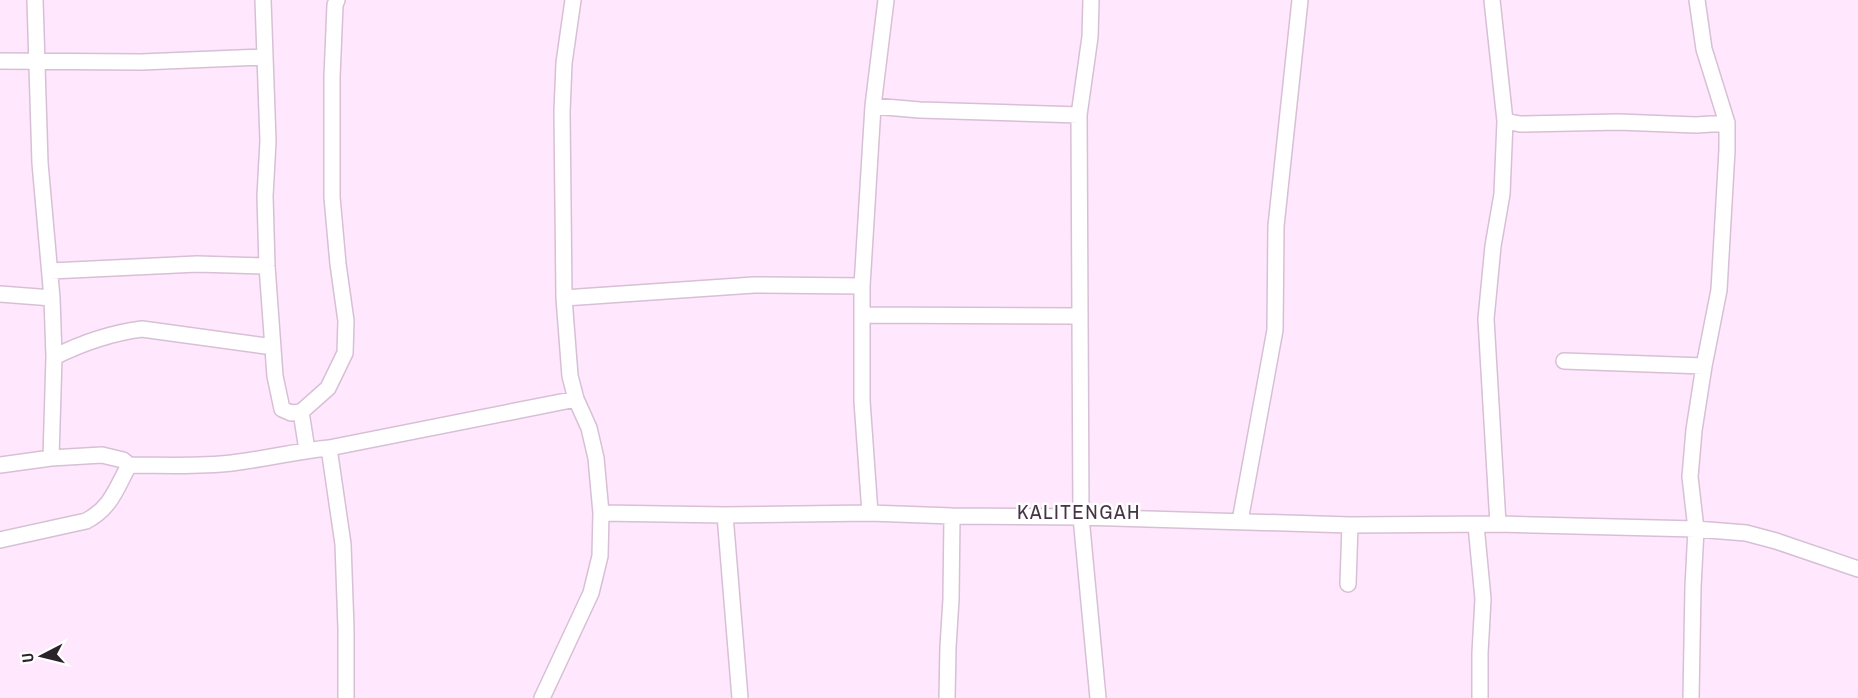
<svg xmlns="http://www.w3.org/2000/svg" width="1858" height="698" font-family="'Archivo Narrow',sans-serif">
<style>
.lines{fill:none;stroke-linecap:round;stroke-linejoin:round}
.street-casing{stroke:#d7c0d5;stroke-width:18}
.street{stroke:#fff;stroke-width:15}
.labels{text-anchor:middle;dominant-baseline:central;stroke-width:5;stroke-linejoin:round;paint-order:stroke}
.quarter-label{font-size:21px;letter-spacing:1.5px;fill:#463445;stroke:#fff}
</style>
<rect width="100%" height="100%" fill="#ffe7fd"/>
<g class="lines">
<!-- street casing -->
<g class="street-casing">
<path id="street" d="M35 0 40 163 52 298 54 357 51 458
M263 0 268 141 265 196 267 266 275 376 282 409 291 413 301 412 328 388 345 353 346 321 338 264 332 197V77L335 5 337 0
M1091 0 1090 37 1079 115 1081 517 1098 698
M1492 0 1505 121 1502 194 1493 246 1486 319 1498 524
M0 61 141 62 265 57
M873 106 920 110 1079 115
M1505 121 1520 124 1618 122 1696 125 1727 123
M51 271 197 264 267 266
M0 294 52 298
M564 298 754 285 862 286
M862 315 1080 316
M54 357C82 343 111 333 142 329L273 347
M1564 361 1704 366
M301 412 307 450
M329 448 343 544 346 629V698
M0 465 51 458 102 455 123 460 129 465C163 465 199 467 232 463 265 459 297 451 329 448L576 399
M601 513 725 515 870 513 952 516 1081 517 1350 525 1498 524 1696 529 1746 533 1776 541 1858 569
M870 513 862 401V286L873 106 886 0
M725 515 740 698
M1240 521 1275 330 1276 226 1300 0
M1476 525 1483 599 1480 653V698
M0 540 86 521C111 508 116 489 129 465
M1348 584 1350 525
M542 698 591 593 600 556 601 513 596 458 589 428 576 399 570 376 564 298 562 112 564 63 573 0
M947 698 948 647 951 599 952 516
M1691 698 1693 587 1696 529 1690 477 1694 430 1704 366 1719 290 1727 150V123L1704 49 1697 0"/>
</g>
<!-- street -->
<use href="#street" class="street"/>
</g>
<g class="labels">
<!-- quarter labels -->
<g class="quarter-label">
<text x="1079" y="511">KALITENGAH</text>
</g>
</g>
<!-- north arrow -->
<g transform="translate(42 656) rotate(263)" stroke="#ffffff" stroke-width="4.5" paint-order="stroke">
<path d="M0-4.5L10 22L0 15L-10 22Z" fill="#2b222a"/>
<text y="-9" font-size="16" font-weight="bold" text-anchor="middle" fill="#2b222a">U</text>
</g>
</svg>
